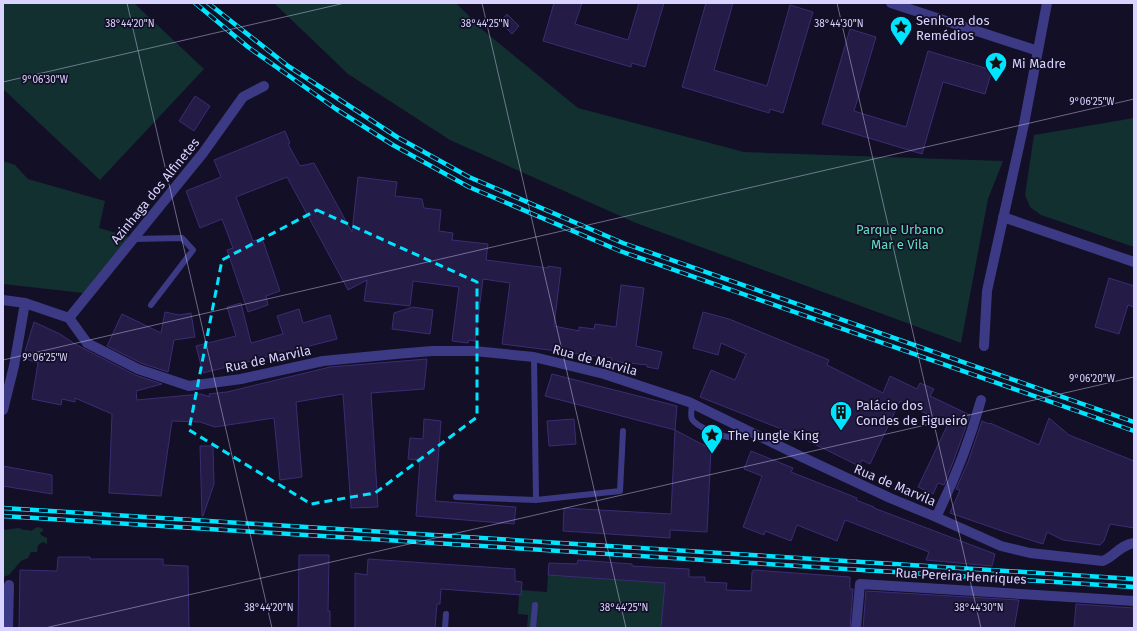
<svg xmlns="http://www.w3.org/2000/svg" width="1137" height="631" font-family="'Fira Sans',sans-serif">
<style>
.green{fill:#12302f}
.building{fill:#241b47;stroke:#3b2d73}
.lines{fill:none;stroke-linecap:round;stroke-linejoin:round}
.service{stroke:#3d3a85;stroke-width:6}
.minor{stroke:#3d3a85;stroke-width:10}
.rail-casing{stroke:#00e5ff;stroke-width:4.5}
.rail{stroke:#130f26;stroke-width:3;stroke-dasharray:9;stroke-linecap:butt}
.marked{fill:none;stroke:#00e5ff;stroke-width:3;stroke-dasharray:8 5;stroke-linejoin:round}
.ticks{fill:none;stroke:#d9d4ff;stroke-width:1;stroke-opacity:0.45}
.labels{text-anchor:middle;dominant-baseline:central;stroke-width:3.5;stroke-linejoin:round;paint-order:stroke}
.poi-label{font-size:13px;fill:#d9d4ff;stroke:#130f26;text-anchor:start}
.street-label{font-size:13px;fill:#d9d4ff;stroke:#130f26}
.park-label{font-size:13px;fill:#5fe0c0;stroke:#130f26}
.ticks-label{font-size:10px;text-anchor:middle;fill:#d9d4ff;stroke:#130f26;stroke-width:3.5;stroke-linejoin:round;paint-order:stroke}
</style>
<rect width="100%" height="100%" fill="#130f26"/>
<!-- green -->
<path class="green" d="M3 3H134L204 69 100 180 3 89Z
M274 3H456L484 31 578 108 744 152 1003 161 988 199 961 343 636 223 450 140 348 74Z
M1134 118V247L1041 215 1030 207 1025 195 1034 135Z
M3 161 15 165 28 179 105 201 99 228 130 237 83 293 3 284Z
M37 527 41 528 44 530 40 533 41 535 47 538V544L43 542 38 545 37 552H31L28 558 21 561 9 575 3 577V530L19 528 24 530H28L31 531Z
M548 575 665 583 661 628H527L528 615 518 614 519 595 521 590 547 592Z"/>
<!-- building -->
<path class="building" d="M554 3H582L575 24 628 40 639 3H664L645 67 632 63 631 67 543 41Z
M706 3H733L714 70 767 86 790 5 813 12 783 113 770 109 769 113 682 87Z
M507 14 519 26 512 34 500 22Z
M850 29 876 37 854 111 906 127 928 51 992 70 985 94 943 82 922 154 822 124Z
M195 96 210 106 194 131 179 121Z
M285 131 290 143 288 144 300 166 314 163 352 232 358 177 397 182 395 196 422 199 424 208 441 210 439 231 453 233 452 240 488 244 486 260 548 268V266L561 268 554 326 579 331V327L594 329 595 324 616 327 621 285 644 288 636 346 662 352 658 369 647 367V365L611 361 612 358 502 344 510 283 483 279 475 341 469 340 468 343 452 341 459 287 413 281 410 306 364 301 367 280 348 290 287 177 236 197 253 241 262 238 280 291 266 296 268 305 248 312 227 250 233 248 222 219 200 228 186 191 221 177 214 160Z
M1109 278 1134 286V307L1128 305 1119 334 1095 327Z
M241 303 251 343 283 334 277 316 299 309 303 323 330 315 337 339 203 373 196 346 236 336 227 307Z
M413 307 433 310 430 334 392 329 394 313Z
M165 312 179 315 191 313 195 337 174 340 168 372 141 363 107 346 122 314 161 333Z
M703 312 729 319 829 360 827 365 883 393 890 376 917 389 920 383 934 389 930 396 970 415 955 457 944 485 938 483 933 494 918 487 948 424 900 401 870 464 862 460 859 466 804 439V438L700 397 711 370 735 380 746 354 721 343 718 355 693 348Z
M34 322 60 334 75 344 135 375 162 384 136 391 137 400 201 394 210 397 209 394 227 392 330 367 427 359 424 389 371 393 378 507 351 508 343 394 296 402 302 477 280 480 274 418 215 427 200 422 172 421 161 496 109 493 112 414 75 398V402L62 399 61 405 32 399 38 363 23 358Z
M552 374 677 406 675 430 545 396Z
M1049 418 1069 435 1134 461V528L1110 524 1104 541 1100 545 1063 540 1047 532 1043 544 1008 533 950 513 960 490 956 489 968 462 982 421 989 424 990 423 1039 445Z
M424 419 441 421 435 501 516 507 514 524 416 516 420 460 408 459 410 438 423 439Z
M574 419 576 444 549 446 547 421Z
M675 430 711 449 707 532 670 530V538L563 531 564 508 671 514Z
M200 446H213L214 484 203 516H202Z
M751 451 793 468 791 472 857 498 856 500 874 507V508L995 554 992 566 926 560 929 552 845 520 837 541 797 525 791 541 765 531 764 535 743 527 762 476 744 469Z
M3 466 52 475V494L3 486Z
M299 555H329L328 611H330V628H298Z
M58 557H90V559H163V565L188 566 189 628H19L20 570 57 571Z
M368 559 515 569V581L522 582 521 595 441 589 440 604H437L435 628H355V573L367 575Z
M578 560 632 564V566L689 569V577H705V582L727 583 726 590 751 591 752 572H753V570L850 577V589H853L850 628H661L665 583 548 575 549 563 577 564Z
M866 591 1019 600 1014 628H863Z
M1076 604 1134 608V628H1074Z"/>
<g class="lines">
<!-- service -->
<path class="service" d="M134 239 182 238 193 250 151 305
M534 357 536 500
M692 404C692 409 690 415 692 419 696 427 729 440 737 437L743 429
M456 497 536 500 620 491 623 431
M445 628 446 614
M533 628 535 605"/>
<!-- minor -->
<path class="minor" d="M891 3 1038 51
M1003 217 1134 262
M3 300 25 303 69 318
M69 318 87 343 138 369 189 386 241 379 323 361 396 354 432 351H474L534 357 604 374 689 402 802 457 890 498 936 517 1001 546 1030 553 1103 561C1115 556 1120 545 1134 543
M69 318 203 153 243 97 264 86
M984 346 987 291 1024 124 1047 3
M3 410 14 366 25 303
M936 517C955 479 970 440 981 400
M8 628 9 585
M856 628 860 584 1134 601"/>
<!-- rail casing -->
<g class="rail-casing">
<path id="rail" d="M195 3 248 47 336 109 393 145 469 187 620 251 1134 431
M208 3 288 66 397 137 469 177 623 243 1134 422
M3 508 1134 579
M3 516 1134 587"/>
</g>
<!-- rail -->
<use href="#rail" class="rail"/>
</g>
<!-- marked area -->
<path class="marked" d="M317 210 477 282V417L375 493 311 504 189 430 222 260Z"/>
<!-- ticks -->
<path class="ticks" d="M127 3 272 628M482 3 626 628M837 3 981 628M3 82 345 3M3 360 1134 99M45 628 1134 377"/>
<!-- icons -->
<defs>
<g id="sight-pin" transform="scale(1.15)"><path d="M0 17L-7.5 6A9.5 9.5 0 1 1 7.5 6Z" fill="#00e5ff" stroke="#130f26"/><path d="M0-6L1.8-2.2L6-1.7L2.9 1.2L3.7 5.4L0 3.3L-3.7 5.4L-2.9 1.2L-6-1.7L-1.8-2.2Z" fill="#111"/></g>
<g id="building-pin" transform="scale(1.15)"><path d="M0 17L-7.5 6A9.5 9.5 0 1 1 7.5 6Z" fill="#00e5ff" stroke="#130f26"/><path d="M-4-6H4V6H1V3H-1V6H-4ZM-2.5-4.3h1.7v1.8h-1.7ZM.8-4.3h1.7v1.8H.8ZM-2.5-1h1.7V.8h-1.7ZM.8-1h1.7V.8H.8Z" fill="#111"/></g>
</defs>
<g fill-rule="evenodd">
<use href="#sight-pin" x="901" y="27"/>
<use href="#sight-pin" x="996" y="63"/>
<use href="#building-pin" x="841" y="412"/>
<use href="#sight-pin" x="712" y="435"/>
</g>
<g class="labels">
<!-- poi labels -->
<g class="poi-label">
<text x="916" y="20">Senhora dos<tspan x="916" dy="15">Remédios</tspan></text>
<text x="1012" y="63">Mi Madre</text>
<text x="856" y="405">Palácio dos<tspan x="856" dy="15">Condes de Figueiró</tspan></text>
<text x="728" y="435">The Jungle King</text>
</g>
<!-- street labels -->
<g class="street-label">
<text transform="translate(155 191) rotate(-51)">Azinhaga dos Alfinetes</text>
<text transform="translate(268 359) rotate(-12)">Rua de Marvila</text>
<text transform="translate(595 360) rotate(15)">Rua de Marvila</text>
<text transform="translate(895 485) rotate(23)">Rua de Marvila</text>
<text transform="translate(961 576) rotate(3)">Rua Pereira Henriques</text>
</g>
<!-- park labels -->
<g class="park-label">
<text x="900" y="229">Parque Urbano<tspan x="900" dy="15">Mar e Vila</tspan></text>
</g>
</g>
<g class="ticks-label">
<text x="130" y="27">38°44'20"N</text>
<text x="485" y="27">38°44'25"N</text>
<text x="839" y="27">38°44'30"N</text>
<text x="45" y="83">9°06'30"W</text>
<text x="1092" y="105">9°06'25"W</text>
<text x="45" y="361">9°06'25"W</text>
<text x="1092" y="382">9°06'20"W</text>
<text x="269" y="611">38°44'20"N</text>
<text x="624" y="611">38°44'25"N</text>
<text x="979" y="611">38°44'30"N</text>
</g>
<!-- border -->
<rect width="1137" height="631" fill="none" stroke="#d9d4ff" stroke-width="8"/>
</svg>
